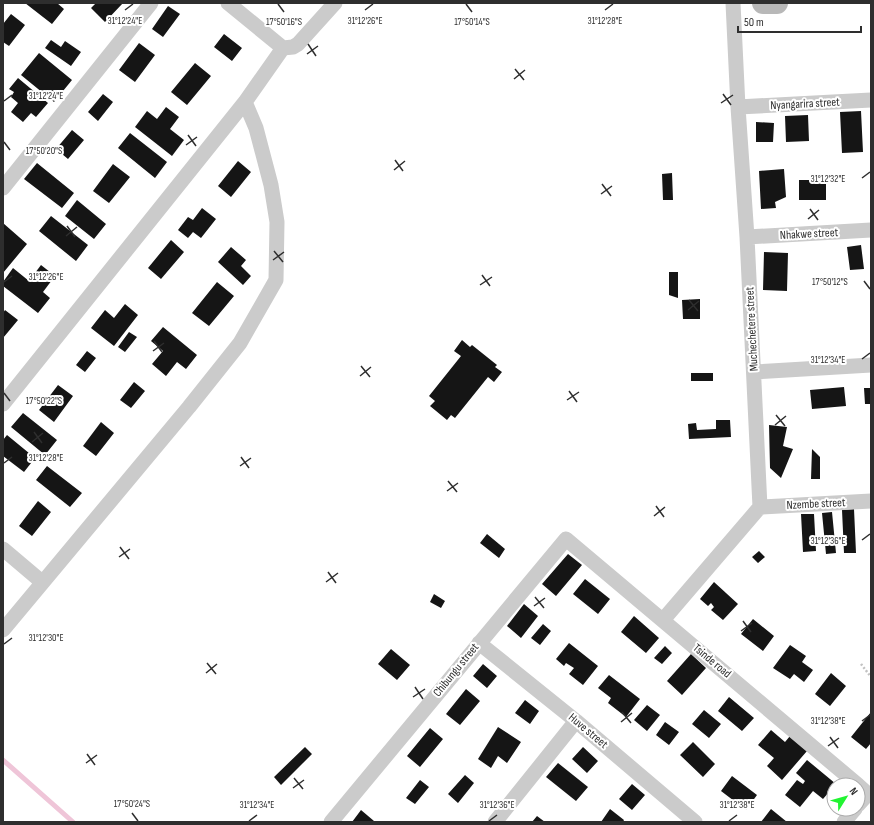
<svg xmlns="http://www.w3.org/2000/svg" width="874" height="825" font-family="'Sofia Sans Condensed',sans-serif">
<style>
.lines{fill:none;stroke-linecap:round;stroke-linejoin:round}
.stream{stroke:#efc5d8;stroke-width:5}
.building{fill:#151515}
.path{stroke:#c2c2c2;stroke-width:2.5;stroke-dasharray:2 2;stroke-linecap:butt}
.street{stroke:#cbcbcb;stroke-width:15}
.secondary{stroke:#b8b8b8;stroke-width:22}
.ticks{fill:none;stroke:#2e2e2e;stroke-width:1.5}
.labels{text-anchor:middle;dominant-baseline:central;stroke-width:4;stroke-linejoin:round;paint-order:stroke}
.street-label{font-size:12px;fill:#2e2e2e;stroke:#fff}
.ticks-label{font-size:10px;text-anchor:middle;fill:#2e2e2e;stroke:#fff;stroke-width:4;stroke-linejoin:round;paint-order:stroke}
</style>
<rect width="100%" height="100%" fill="#fff"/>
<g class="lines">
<!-- stream -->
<path class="stream" d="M3 760 73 822"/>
</g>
<!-- building -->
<path class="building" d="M25 3H57L64 9 52 24Z
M96 3H123L105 22 91 8Z
M168 6 180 14 163 37 152 29Z
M11 14 25 25 9 46 3 42V24Z
M224 34 242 48 232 61 214 47Z
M51 40 61 47 65 41 81 52 71 66 45 48Z
M139 43 155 55 135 82 119 70Z
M39 53 72 80 54 102 21 75Z
M195 63 211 76 187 105 171 92Z
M18 78 48 103 36 117 31 113 23 122 11 112 18 103 11 97 14 92 9 89Z
M103 94 113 102 98 121 88 112Z
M166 107 179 117 170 129 184 140 172 156 135 127 147 111 157 119Z
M861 111 863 152 842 153 840 112Z
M808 115 809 141 786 142 785 116Z
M756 122 774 123 773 142H756Z
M72 130 84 140 68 159 56 149Z
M130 133 167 162 155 178 118 148Z
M238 161 251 172 231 197 218 186Z
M37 163 74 193 62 208 24 179Z
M113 164 130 177 109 203 93 191Z
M784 169 786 197 775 202 776 208 761 209 759 171Z
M672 173 673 200H663L662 174Z
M799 180H826V200H799Z
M77 200 106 224 94 239 65 216Z
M202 208 216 219 201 238 193 232 188 238 178 230 188 217 193 220Z
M51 216 88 245 76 261 39 231Z
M3 223 27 244 3 273Z
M171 240 184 252 161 279 148 268Z
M861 245 864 269 850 270 847 247Z
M231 247 246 260 241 266 251 276 243 285 218 262Z
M764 252 788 253 787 291 763 290Z
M41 265 55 276 43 292 50 298 38 313 3 286V282L13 268 29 281Z
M669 272H678V298L669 295Z
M217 282 234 296 209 326 192 313Z
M700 299V319H683L682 300Z
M125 304 138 315 114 346 91 328 105 310 114 318Z
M5 310 18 320 3 338V313Z
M163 327 197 355 186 369 177 362 166 376 152 364 163 351 151 341Z
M129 332 137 337 125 352 118 347Z
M462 340 470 347 472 345 497 365 495 367 502 372 494 382 488 377 455 418 451 415 447 420 430 406 435 401 429 396 461 356 454 351Z
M87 351 96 358 85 372 76 365Z
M691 373H713V381H691Z
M134 382 145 391 131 408 120 400Z
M58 385 73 396 54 422 39 410Z
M844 387 846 406 812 409 810 390Z
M864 388H871V404H865Z
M23 413 57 440 45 455 11 427Z
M716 420H730L731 437 689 439 688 424 696 423 697 430 716 429Z
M101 422 114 433 96 456 83 446Z
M769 425 787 427 783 446 793 449 781 478 770 468Z
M7 435 35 458 24 472 3 456V440Z
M812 449 820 457V479H811Z
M47 466 82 493 70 507 36 480Z
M38 501 51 512 32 536 19 526Z
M854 509 856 553H844L842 510Z
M832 512 836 553 826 554 822 513Z
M801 514H814L816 551 803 552Z
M487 534 505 549 499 558 480 543Z
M759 551 765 557 758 563 752 557Z
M568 554 582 565 556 596 542 584Z
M585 579 610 599 598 614 573 594Z
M714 582 738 604 723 620 711 610 714 607 711 603 708 606 700 599Z
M434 594 445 601 441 608 430 602Z
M524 604 538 616 521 638 507 626Z
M634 616 659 638 646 653 621 632Z
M753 619 774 636 763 651 741 634Z
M543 624 551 631 540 645 531 638Z
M569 643 598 666 583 685 569 674 574 668 566 663 564 666 556 659Z
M790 645 806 656 802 662 813 670 804 682 794 674 790 679 773 668Z
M665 646 672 653 662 664 654 658Z
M391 649 410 665 397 680 378 664Z
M691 654 706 668 682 695 667 681Z
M483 664 497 676 487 688 473 676Z
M831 673 846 686 830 706 815 694Z
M609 675 640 699 626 717 608 703 611 698 598 688Z
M466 689 480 701 460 725 446 714Z
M729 697 754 718 742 731 718 711Z
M525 700 539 711 530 724 515 713Z
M647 705 660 715 647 731 634 720Z
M704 710 721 724 709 738 692 724Z
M871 712V743L866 749 851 737Z
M665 722 679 732 669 745 656 735Z
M498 727 521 742 507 763 498 756 491 768 478 759Z
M430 728 443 739 420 767 407 756Z
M771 730 785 742 790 736 807 751 782 780 767 766 774 758 758 745Z
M693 742 715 764 703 777 680 755Z
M305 747 312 754 281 785 274 777Z
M583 747 598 761 587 773 572 759Z
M807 760 836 784 823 799 813 791 800 807 785 795 797 780 803 784 805 781 796 773Z
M558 763 588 787 576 801 546 777Z
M465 775 474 783 458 803 448 794Z
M732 776 757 795 746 810 721 791Z
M420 780 429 787 415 804 406 798Z
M632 784 645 795 632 810 619 799Z
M610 809 624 820 623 822H601Z
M771 809 787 822H761Z
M361 810 374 821 373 822H352Z
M537 816 545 822H532Z"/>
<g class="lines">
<!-- path -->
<path class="path" d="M861 664 871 677"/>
<!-- street -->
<path class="street" d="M228 3 283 48
M738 107 871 100
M3 188 151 3
M747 237 871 230
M754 372 871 365
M3 404 245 102 283 48 293 47 298 44 335 3
M760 507 871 501
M3 549 42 582
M663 620 760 507 747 237 738 107 733 3
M3 630 189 407 240 343 276 280 277 222 271 185 256 128 245 102
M479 643 576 721 695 822
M858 785 868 794 858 805
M331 822 566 539 858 785
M495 822 576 721
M844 822 855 809"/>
<!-- secondary -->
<path class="secondary" d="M763 3H777"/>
</g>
<!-- ticks -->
<path class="ticks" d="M278 4 284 12M466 4 472 12M125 10 133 4M365 10 373 4M605 10 613 4M308 44 316 56M307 54 318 46M515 69 524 80M514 79 525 70M723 94 731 105M4 101 12 95M721 103 733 95M188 135 196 146M4 142 10 150M186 145 197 137M395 160 403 171M394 170 405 161M862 178 870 172M602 184 611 196M601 194 612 186M810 209 818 220M808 219 819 210M67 226 75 237M66 236 77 227M274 251 283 262M273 260 284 252M482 275 490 286M864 281 870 289M4 282 12 276M480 285 492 277M689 300 698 311M688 310 699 301M154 341 162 352M153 351 164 343M862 359 870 353M361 366 370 377M360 376 371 367M569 391 577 402M4 393 10 401M567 400 579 392M776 415 785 426M775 425 786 416M34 432 42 443M32 442 43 433M241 457 249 468M4 463 12 457M240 466 251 458M448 481 457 492M447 491 458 483M656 506 664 517M654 516 665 507M862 540 870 534M120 547 129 559M119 557 130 549M328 572 336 583M326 582 338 573M535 597 544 608M534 606 545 598M743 621 751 632M741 631 752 623M4 644 12 638M207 663 216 674M206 673 217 664M415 687 423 699M413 697 425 689M622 712 631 723M862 721 870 715M621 722 632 713M830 737 838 748M828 746 839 738M87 754 95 765M86 763 97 755M294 778 303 789M293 788 304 780M132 813 138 821M249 821 257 815M489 821 497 815M729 821 737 815"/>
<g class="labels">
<!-- street labels -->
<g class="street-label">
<text transform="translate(805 104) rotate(-3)">Nyangarira street</text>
<text transform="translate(809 234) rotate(-3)">Nhakwe street</text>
<text transform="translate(752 329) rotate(-93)">Muchechetere street</text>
<text transform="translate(816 504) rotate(-3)">Nzembe street</text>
<text transform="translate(712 661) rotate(40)">Tsinde road</text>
<text transform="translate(456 670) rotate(-51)">Chibungu street</text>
<text transform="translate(588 731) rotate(40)">Huve street</text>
</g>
</g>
<g class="ticks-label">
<text x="125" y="24">31°12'24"E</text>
<text x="365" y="24">31°12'26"E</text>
<text x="605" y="24">31°12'28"E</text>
<text x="284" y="25">17°50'16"S</text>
<text x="472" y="25">17°50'14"S</text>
<text x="46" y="99">31°12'24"E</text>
<text x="44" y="154">17°50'20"S</text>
<text x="828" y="182">31°12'32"E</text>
<text x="46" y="280">31°12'26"E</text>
<text x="830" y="285">17°50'12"S</text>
<text x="828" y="363">31°12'34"E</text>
<text x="44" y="404">17°50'22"S</text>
<text x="46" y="461">31°12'28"E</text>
<text x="828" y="544">31°12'36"E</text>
<text x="46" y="641">31°12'30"E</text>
<text x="828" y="724">31°12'38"E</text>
<text x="132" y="807">17°50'24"S</text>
<text x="257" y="808">31°12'34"E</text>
<text x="497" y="808">31°12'36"E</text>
<text x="737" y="808">31°12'38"E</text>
</g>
<!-- border -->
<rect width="874" height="825" fill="none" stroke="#2e2e2e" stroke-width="8"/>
<!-- north arrow -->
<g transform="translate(846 797) rotate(53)"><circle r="19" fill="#ffffff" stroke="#ababab"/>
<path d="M0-3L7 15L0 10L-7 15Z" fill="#22f432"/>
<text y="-6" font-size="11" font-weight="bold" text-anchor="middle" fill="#2e2e2e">N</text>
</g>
<!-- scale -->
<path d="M738 26v6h123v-6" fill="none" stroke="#2e2e2e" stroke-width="2"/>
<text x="744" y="26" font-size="12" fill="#2e2e2e" stroke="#ffffff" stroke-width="3" paint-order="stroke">50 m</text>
</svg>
